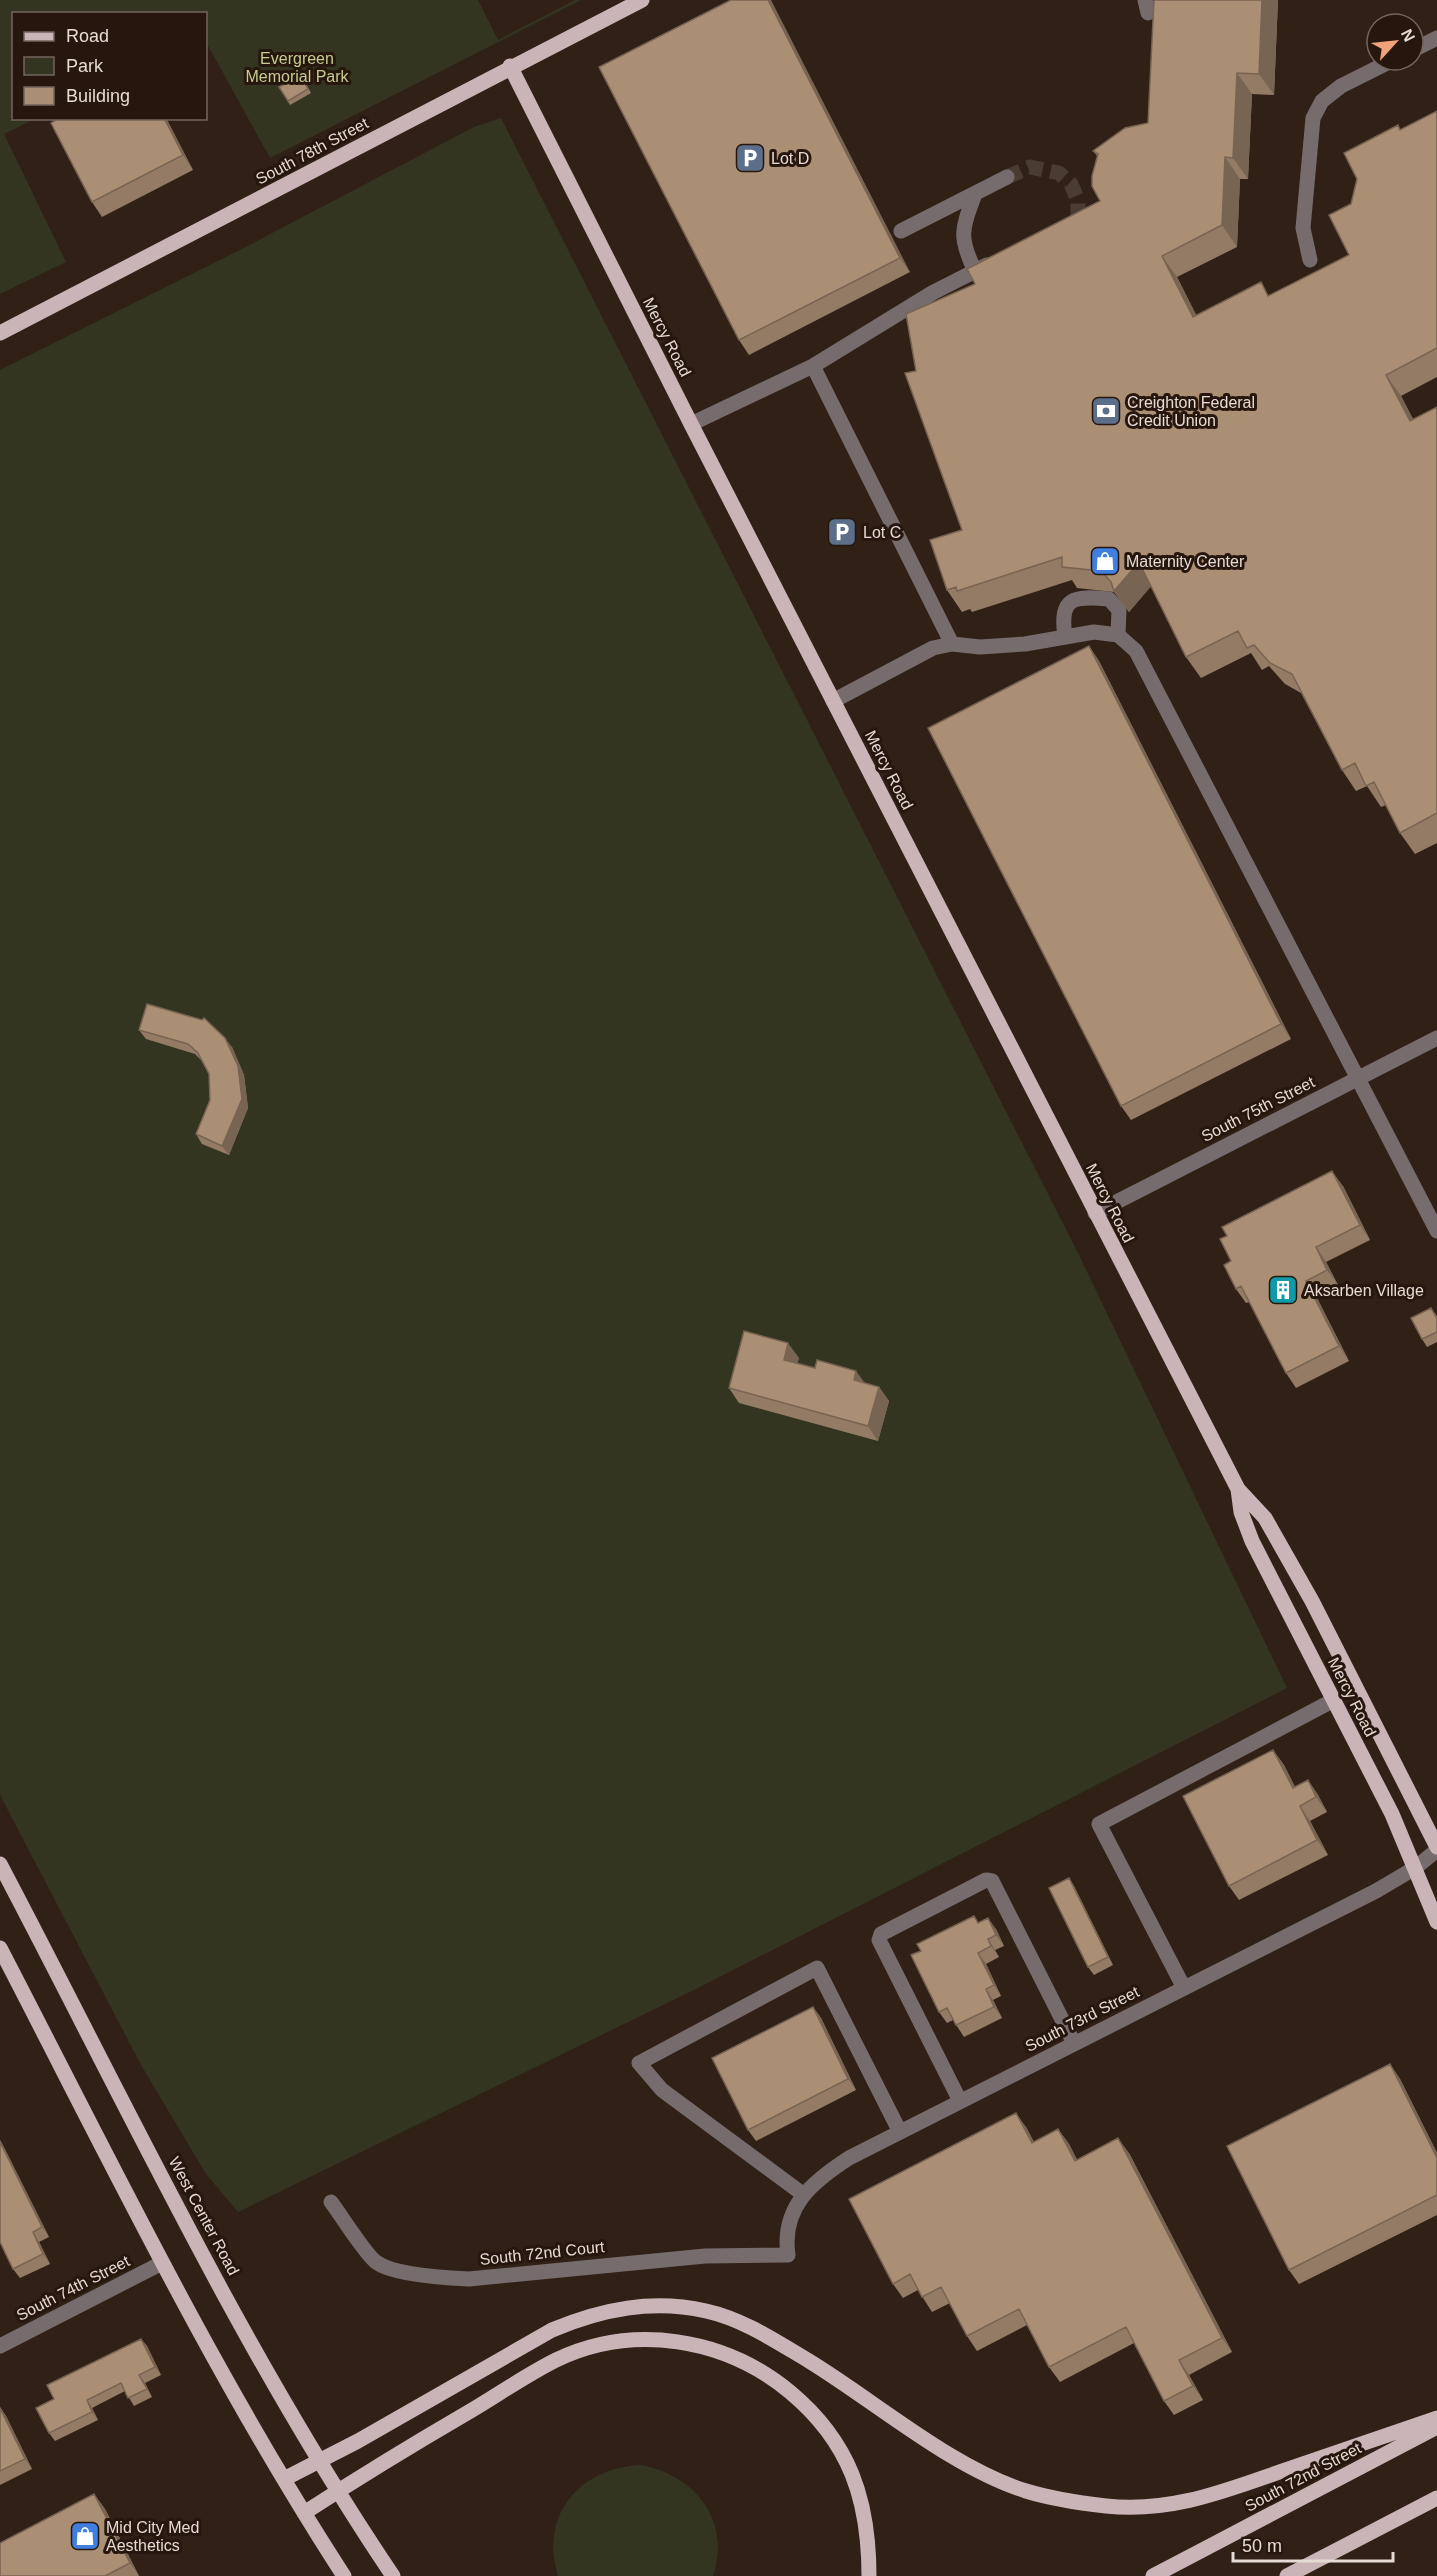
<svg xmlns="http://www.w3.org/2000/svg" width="1437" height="2576" font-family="Helvetica,sans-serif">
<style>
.green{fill:#333520}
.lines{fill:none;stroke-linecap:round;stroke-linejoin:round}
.minor-tunnel{stroke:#4b3c32;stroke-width:15;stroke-dasharray:15 8;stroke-linecap:butt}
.minor{stroke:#776c6d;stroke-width:15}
.major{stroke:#cbb4b7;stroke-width:15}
.wall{fill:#937b65}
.shaded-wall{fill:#786452}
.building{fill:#ab8f75;stroke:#786452;stroke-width:1.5}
.labels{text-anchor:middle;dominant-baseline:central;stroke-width:6;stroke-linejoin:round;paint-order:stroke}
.park-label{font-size:16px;fill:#c4cc90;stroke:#26160d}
.street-label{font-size:16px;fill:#e6dad4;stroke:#26160d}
.poi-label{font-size:16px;fill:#e6dad4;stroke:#26160d;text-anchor:start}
</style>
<rect width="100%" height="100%" fill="#302016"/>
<!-- green -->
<path class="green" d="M0 0H478L498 40 575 0H581L270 158 206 42V14H14V118L35 119 4 134 66 262 0 294Z
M501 118 1078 1253 1287 1688 696 1989 238 2212 206 2174 141 2065 0 1795V370L236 252 474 127Z
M640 2465C694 2474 732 2520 713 2576H558C539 2516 579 2468 640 2465Z"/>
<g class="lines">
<!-- minor-tunnel -->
<path class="minor-tunnel" d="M1007 177 1030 167 1059 173 1071 184 1078 200V219"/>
<!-- minor -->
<path class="minor" d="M1145 0 1148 13
M1413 50 1437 38
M975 194C962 229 958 236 975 271
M901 231 1007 177
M1310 260 1303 228 1313 118 1322 101 1341 86 1393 60
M813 366 952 644
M691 424 813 366 932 293 987 265
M1065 637C1059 596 1074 596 1109 599L1119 610 1118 635
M833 701 933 648 952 644 980 647 1025 644 1094 632 1118 635 1136 651 1437 1231
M1095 1213 1437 1038
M1184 1988 1099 1824 1334 1700
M960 2101 879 1940 881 1934 986 1880 992 1881 1074 2043
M804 2195 662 2090 639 2063 817 1968 900 2132
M331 2202C341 2215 365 2254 376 2262 393 2275 447 2278 469 2279L705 2256 788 2255C781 2207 812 2182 849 2158L1376 1891 1415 1868 1437 1850
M0 2346 162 2263"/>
<!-- major -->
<path class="major" d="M510 66 691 424 1238 1489 1265 1518 1312 1601 1437 1847
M0 333 642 0
M1238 1489 1241 1512 1252 1541 1392 1814 1437 1922
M0 1864C126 2103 241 2351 393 2576
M0 1948C110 2160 214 2376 344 2576
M284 2479 358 2441 552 2330C602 2309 652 2299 706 2311 743 2319 777 2342 809 2361 876 2402 952 2468 1026 2491 1052 2499 1080 2503 1106 2506 1173 2513 1227 2490 1288 2469 1337 2452 1387 2435 1437 2418
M304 2513C358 2478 412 2445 467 2413 496 2396 526 2375 556 2360 633 2323 725 2338 790 2392 850 2442 869 2500 869 2576
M1153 2576 1437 2427
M1287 2576 1437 2498"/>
</g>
<!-- wall -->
<path class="wall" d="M731 0 910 272 749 355 739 340Z
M1278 0 1274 95 1252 94 1248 179H1240L1237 247 1177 277 1196 315 1270 295 1349 255 1351 204 1401 130 1437 111V377L1401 396 1413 419 1437 407V843L1415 854 1400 833 1386 805 1381 807 1367 786 1356 791 1342 770 1301 693 1285 684 1269 666 1262 670 1251 653 1201 678 1186 657 1151 586 1129 612 1114 592 1077 588 1072 580 972 612 970 609 962 612 947 590 962 530 916 371 975 284 1100 201 1098 157 1093 151 1148 123Z
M303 78 311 93 290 105 279 87Z
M59 118H166L193 170 102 217 92 202Z
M1089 646 1099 661 1291 1039 1131 1120 1121 1106Z
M139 1030 232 1047 244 1075 248 1108 229 1155 202 1144 196 1134 210 1100 209 1074 201 1060 195 1054 146 1039Z
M1343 1186 1370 1240 1326 1262 1338 1285 1316 1296 1349 1361 1296 1388 1286 1373 1250 1302 1246 1303 1236 1289 1231 1261Z
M1431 1308 1437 1316V1342L1427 1347 1422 1339Z
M799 1358 797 1364 879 1387 889 1401 878 1441 739 1403 729 1388Z
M1273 1750 1284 1765 1295 1787 1308 1780 1318 1795 1327 1812 1310 1821 1328 1855 1239 1900 1229 1886Z
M1069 1878 1074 1886 1113 1965 1094 1975 1088 1967Z
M979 1923 996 1929 1004 1946 995 1950 999 1957 986 1964 1001 1996 993 2000 1002 2018 964 2037 953 2020 947 2023 939 2012Z
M813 2007 821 2018 856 2090 756 2141 748 2130Z
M1390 2064 1400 2079 1437 2153V2215L1299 2284 1289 2270Z
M1026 2127 1034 2142 1058 2129 1069 2144 1077 2160 1129 2153 1232 2352 1189 2375 1203 2400 1174 2415 1164 2401 1134 2343 1060 2382 1049 2367 1027 2325 977 2351 967 2336 950 2303 932 2312 918 2290 903 2298 893 2284Z
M0 2140 49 2237 39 2242 50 2264 20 2278 13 2269 0 2242Z
M141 2339 147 2346 161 2375 145 2383 152 2397 134 2406 125 2391 92 2408 98 2420 55 2441 49 2433 54 2399Z
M0 2407 6 2416 32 2469 0 2485Z
M94 2494 105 2509 139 2576H0Z"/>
<!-- shaded-wall -->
<path class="shaded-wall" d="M768 0H771L910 272 900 258Z
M1262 0H1278L1274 95 1259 74Z
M1237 73 1252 94 1248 179 1233 158Z
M164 118H166L193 170 183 155Z
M1225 157 1240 179 1237 247 1222 225Z
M1162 256 1177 277 1208 338 1193 317Z
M1386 375 1401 396 1425 442 1410 421Z
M1139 562 1154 583 1129 612 1114 591Z
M1089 646 1099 661 1291 1039 1281 1024Z
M225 1038 232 1047 244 1075 248 1108 229 1155 222 1146Z
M1332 1171 1343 1186 1370 1240 1360 1225Z
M1316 1247 1326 1262 1338 1285 1327 1270Z
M1306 1281 1316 1296 1349 1361 1339 1346Z
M788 1343 799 1358 794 1375 784 1360Z
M856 1371 867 1386 854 1380Z
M879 1387 889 1401 878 1441 868 1426Z
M1273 1750 1284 1765 1303 1803 1293 1788Z
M1308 1780 1318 1795 1327 1812 1316 1797Z
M1300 1806 1310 1821 1328 1855 1317 1840Z
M1069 1878 1074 1886 1113 1965 1108 1957Z
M988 1918 996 1929 1004 1946 996 1935Z
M988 1939 995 1950 999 1957 991 1946Z
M978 1953 986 1964 1001 1996 994 1985Z
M986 1989 993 2000 1002 2018 994 2007Z
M813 2007 821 2018 856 2090 848 2079Z
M1390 2064 1400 2079 1437 2153V2158Z
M1016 2113 1026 2127 1042 2158 1032 2143Z
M1058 2129 1069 2144 1085 2175 1075 2161Z
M1118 2138 1129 2153 1232 2352 1222 2338Z
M0 2140 2 2143 49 2237 42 2227 0 2142Z
M33 2232 39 2242 50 2264 43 2254Z
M141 2339 147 2346 161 2375 155 2367Z
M1179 2360 1189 2375 1203 2400 1193 2386Z
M139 2375 145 2383 152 2397 147 2389Z
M87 2400 92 2408 98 2420 92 2412Z
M0 2407 6 2416 32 2469 25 2459Z
M94 2494 105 2509 139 2576 130 2563Z"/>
<!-- building -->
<path class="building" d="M731 0H768L900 258 739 340 599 67Z
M1154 0H1262L1259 74 1237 73 1233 158 1225 157 1222 225 1162 256 1193 317 1261 282 1268 296 1349 255 1329 215 1351 204 1357 179 1344 153 1398 125 1400 130 1437 111V348L1386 375 1410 421 1437 407V813L1400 833 1374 782 1366 786 1355 763 1342 770 1292 674 1270 663 1254 645 1247 648 1238 631 1186 657 1139 562 1114 591 1111 582 1101 571 1062 567V557L957 591 956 587 947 590 930 540 962 530 905 373 916 371 906 314 975 284 967 269 1100 201 1092 186V176L1098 154 1093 151 1125 128 1148 123Z
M300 75 308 89 288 101 279 87Z
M59 118H164L183 155 92 202 51 123Z
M1089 646 1281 1024 1121 1106 928 728Z
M147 1004 202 1020 204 1018 225 1038 238 1066 242 1099 222 1146 196 1134 210 1100 209 1074 198 1053 188 1044 139 1030Z
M1332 1171 1360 1225 1316 1247 1327 1270 1306 1281 1339 1346 1286 1373 1241 1286 1236 1289 1224 1265 1231 1261 1220 1239 1227 1236 1222 1227Z
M1431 1308 1437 1319V1332L1422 1339 1411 1318Z
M744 1331 788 1343 784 1360 815 1368 817 1360 856 1371 854 1380 879 1387 868 1426 729 1388Z
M1273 1750 1293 1788 1308 1780 1316 1797 1300 1806 1317 1840 1229 1886 1183 1796Z
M1069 1878 1108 1957 1088 1967 1049 1888Z
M974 1916 978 1923 988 1918 996 1935 988 1939 991 1946 978 1953 994 1985 986 1989 994 2007 956 2025 947 2008 939 2012 911 1955 921 1951 917 1944Z
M813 2007 848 2079 748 2130 712 2058Z
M1390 2064 1437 2158V2195L1289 2270 1227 2146Z
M1016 2113 1032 2143 1058 2129 1075 2161 1118 2138 1222 2338 1179 2360 1193 2386 1164 2401 1126 2327 1049 2367 1019 2309 967 2336 941 2287 922 2297 910 2274 893 2284 849 2199Z
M0 2142 42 2227 33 2232 43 2254 13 2269 0 2242Z
M141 2339 155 2367 139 2375 147 2389 128 2398 121 2383 87 2400 92 2412 49 2433 36 2408 54 2399 47 2385Z
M0 2408 25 2459 0 2471Z
M94 2494 130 2563 105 2576H0V2543Z"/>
<!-- icons -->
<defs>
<g id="parking-square" transform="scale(1.5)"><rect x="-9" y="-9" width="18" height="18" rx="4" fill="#5c6f8a" stroke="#26160d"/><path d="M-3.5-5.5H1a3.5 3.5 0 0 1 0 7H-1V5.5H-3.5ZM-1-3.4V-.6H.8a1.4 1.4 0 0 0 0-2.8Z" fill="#fff"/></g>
<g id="bank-square" transform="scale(1.5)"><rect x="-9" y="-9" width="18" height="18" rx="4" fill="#5c6f8a" stroke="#26160d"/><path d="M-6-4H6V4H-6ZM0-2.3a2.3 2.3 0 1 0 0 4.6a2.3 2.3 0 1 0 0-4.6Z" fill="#fff"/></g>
<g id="shop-square" transform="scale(1.5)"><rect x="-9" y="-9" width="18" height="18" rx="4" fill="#3f7fe0" stroke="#26160d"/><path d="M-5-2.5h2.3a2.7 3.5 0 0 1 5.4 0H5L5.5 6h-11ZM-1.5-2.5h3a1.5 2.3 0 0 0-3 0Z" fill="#fff"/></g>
<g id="building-square" transform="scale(1.5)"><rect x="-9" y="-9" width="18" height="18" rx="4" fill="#0f9aa8" stroke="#26160d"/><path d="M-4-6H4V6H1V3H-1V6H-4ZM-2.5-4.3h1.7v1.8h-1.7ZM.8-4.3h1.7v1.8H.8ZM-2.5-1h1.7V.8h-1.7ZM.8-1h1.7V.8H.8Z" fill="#fff"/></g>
</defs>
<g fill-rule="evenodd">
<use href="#parking-square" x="750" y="158"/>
<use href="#bank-square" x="1106" y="411"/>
<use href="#parking-square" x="842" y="532"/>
<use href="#shop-square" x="1105" y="561"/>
<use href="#building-square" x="1283" y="1290"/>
<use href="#shop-square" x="85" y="2536"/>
</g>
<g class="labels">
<!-- park labels -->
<g class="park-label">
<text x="297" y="58">Evergreen<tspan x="297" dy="18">Memorial Park</tspan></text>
</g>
<!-- street labels -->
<g class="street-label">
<text transform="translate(312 151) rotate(-28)">South 78th Street</text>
<text transform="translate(667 337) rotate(63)">Mercy Road</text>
<text transform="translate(889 770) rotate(63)">Mercy Road</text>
<text transform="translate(1258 1109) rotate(-27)">South 75th Street</text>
<text transform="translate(1110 1203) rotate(63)">Mercy Road</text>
<text transform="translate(1352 1697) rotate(63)">Mercy Road</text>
<text transform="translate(1082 2019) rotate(-27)">South 73rd Street</text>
<text transform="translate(204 2216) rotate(62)">West Center Road</text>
<text transform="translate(542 2253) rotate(-6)">South 72nd Court</text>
<text transform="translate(73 2288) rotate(-27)">South 74th Street</text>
<text transform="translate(1303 2477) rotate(-28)">South 72nd Street</text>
</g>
<!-- poi labels -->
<g class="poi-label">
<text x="771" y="158">Lot D</text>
<text x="1127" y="402">Creighton Federal<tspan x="1127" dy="18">Credit Union</tspan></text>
<text x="863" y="532">Lot C</text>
<text x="1126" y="561">Maternity Center</text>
<text x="1304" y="1290">Aksarben Village</text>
<text x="106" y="2527">Mid City Med<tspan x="106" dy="18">Aesthetics</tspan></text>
</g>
</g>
<!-- legend -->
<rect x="12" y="12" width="195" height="108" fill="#26160d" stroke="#73645d" stroke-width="1.5"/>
<rect x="24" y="32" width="30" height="9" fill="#cbb4b7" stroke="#73645d" stroke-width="1.5"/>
<text x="66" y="42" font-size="18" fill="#e6dad4">Road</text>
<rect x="24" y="57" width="30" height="18" fill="#333520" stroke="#73645d" stroke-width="1.5"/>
<text x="66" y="72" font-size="18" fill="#e6dad4">Park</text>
<rect x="24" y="87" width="30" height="18" fill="#ab8f75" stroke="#73645d" stroke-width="1.5"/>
<text x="66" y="102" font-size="18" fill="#e6dad4">Building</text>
<!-- north arrow -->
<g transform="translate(1395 42) rotate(63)"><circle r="28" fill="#26160d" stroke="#73645d" stroke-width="1.5"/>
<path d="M0-4.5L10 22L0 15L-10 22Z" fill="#f0a279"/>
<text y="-9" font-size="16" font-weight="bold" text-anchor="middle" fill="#e6dad4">N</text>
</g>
<!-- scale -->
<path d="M1233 2552v9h160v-9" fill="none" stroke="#e6dad4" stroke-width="3"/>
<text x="1242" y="2552" font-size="18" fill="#e6dad4" stroke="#26160d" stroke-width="4.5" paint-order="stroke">50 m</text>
</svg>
